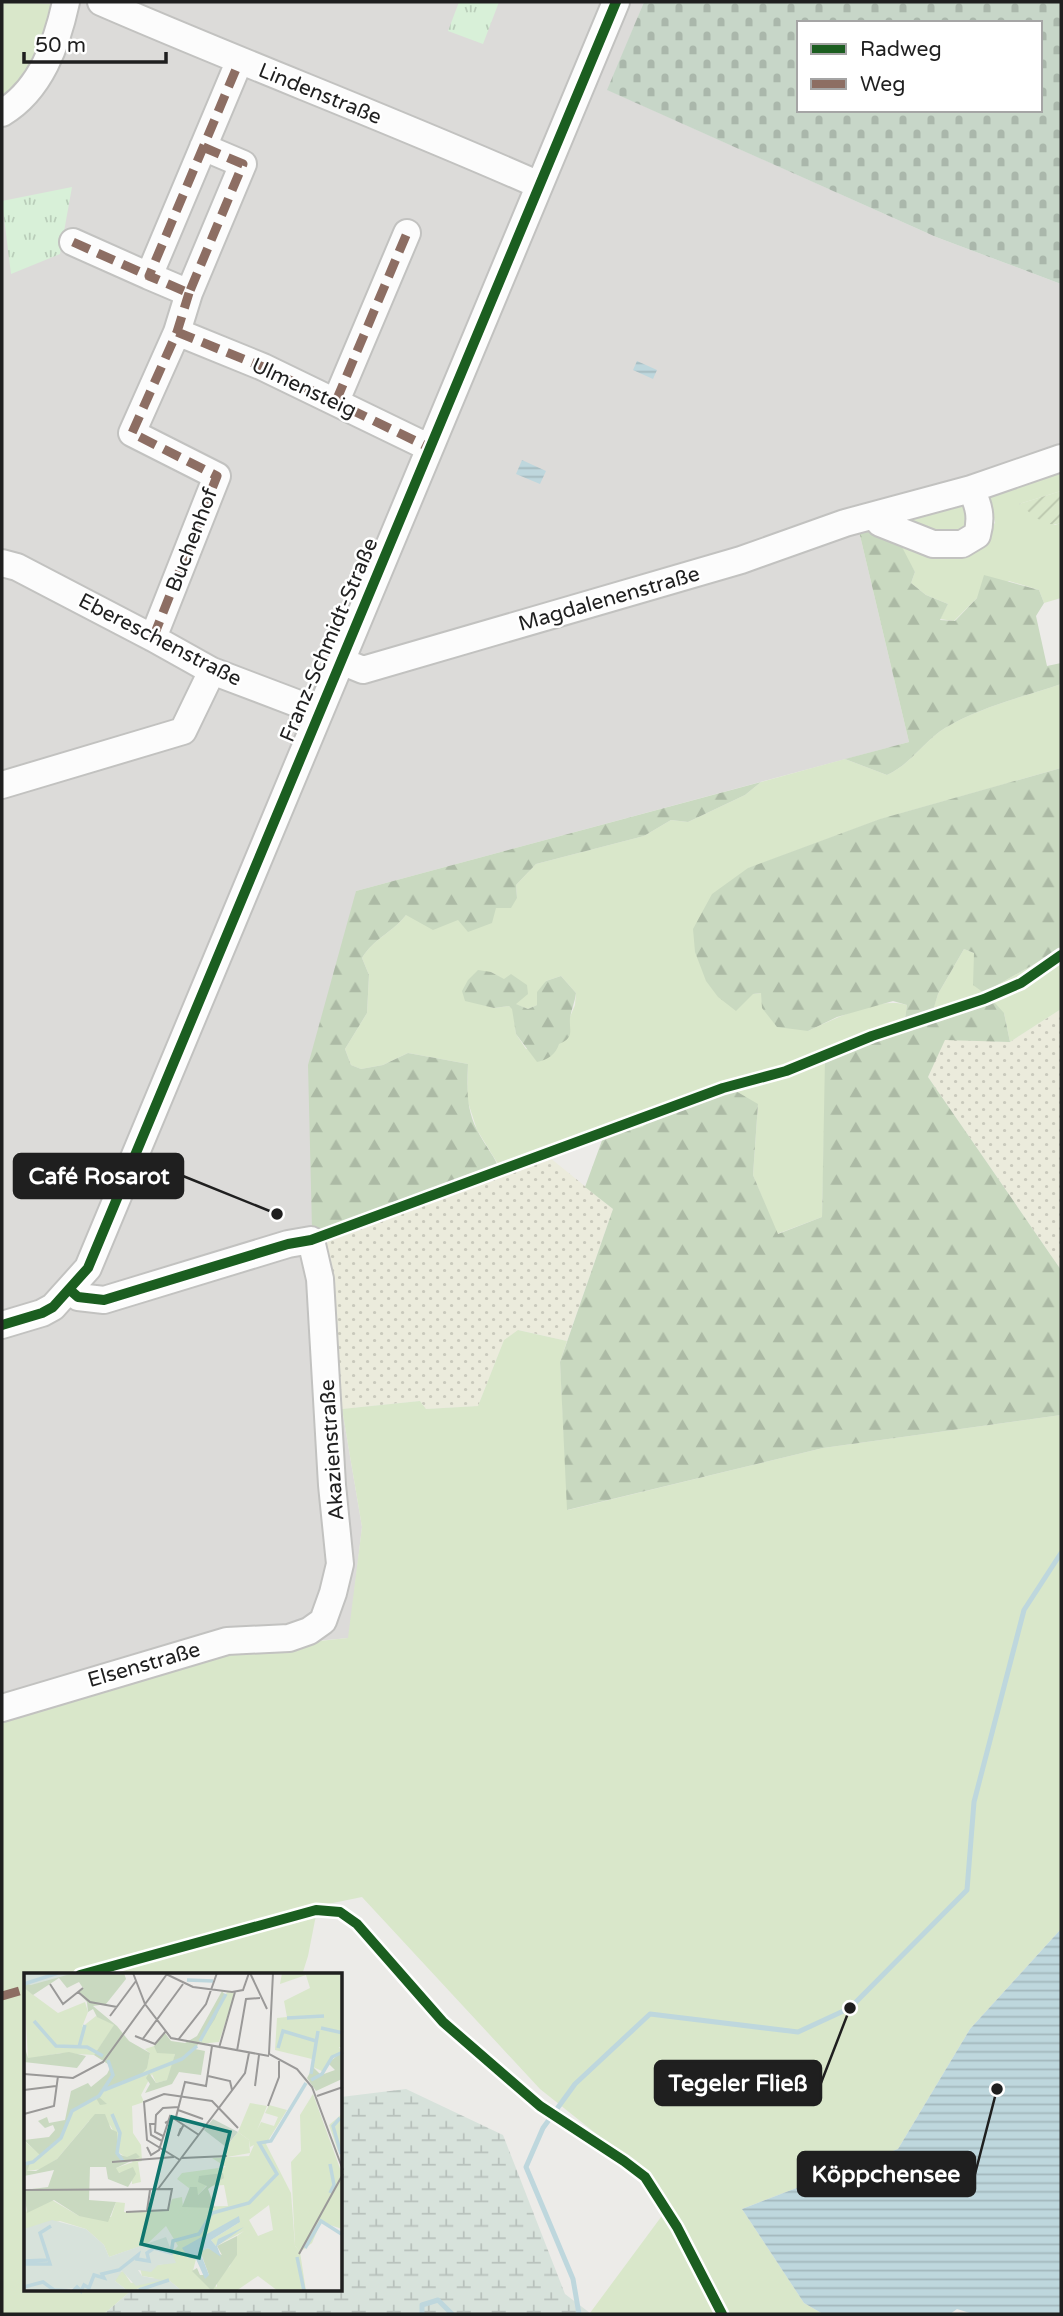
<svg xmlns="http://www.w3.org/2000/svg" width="1063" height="2316" font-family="'Varela Round',sans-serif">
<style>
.residential{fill:#dcdbd9}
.farmland{fill:url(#farmland-dots)}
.grass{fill:#d9e7ca;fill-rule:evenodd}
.forest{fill:url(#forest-firs);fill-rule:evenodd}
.wetland{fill:url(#wetland-marsh)}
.cemetery{fill:url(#cemetery-stones);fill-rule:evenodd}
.park{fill:url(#park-tufts)}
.garden{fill:url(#garden-furrows)}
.water{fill:url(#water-rules)}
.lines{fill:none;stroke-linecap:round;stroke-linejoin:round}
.stream{stroke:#bed7dd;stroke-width:5}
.minor-casing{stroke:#c2c2c0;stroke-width:30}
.minor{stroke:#fcfcfc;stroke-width:26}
.quiet{stroke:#8d6e63;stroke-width:9;stroke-dasharray:18 9;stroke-linecap:butt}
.cycleway-casing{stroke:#fff;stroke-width:15}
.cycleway{stroke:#1b5e20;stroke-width:10}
.labels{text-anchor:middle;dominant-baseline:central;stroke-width:5;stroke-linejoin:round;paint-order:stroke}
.street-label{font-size:21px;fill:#1f1f1f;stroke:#fff}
.inset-river{fill:none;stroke:#bed7dd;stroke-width:3.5}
.inset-road{fill:none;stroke:#9a9998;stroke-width:2}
.view{fill:#0f766e;fill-opacity:0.15;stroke:#0f766e;stroke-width:3.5}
.inset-edge{fill:none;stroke:#1f1f1f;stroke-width:3.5}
.leader{fill:none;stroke:#1f1f1f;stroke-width:2.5}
.callout-dot{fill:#1f1f1f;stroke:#fff;stroke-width:2.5}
.callout{fill:#1f1f1f;stroke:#1f1f1f;stroke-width:2.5}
.callout-label{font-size:23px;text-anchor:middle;font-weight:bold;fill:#fff}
</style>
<defs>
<pattern id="farmland-dots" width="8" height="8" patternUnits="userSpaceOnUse" patternTransform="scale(1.75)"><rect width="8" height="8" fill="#ebebdc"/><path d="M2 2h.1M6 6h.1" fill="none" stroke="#c9c9bc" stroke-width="1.8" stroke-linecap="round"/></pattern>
<pattern id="forest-firs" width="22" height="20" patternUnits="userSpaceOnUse" patternTransform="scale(1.75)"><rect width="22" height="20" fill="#c9d9c0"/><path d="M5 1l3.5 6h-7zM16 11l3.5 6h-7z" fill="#acbaa5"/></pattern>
<pattern id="wetland-marsh" width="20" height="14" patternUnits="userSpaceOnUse" patternTransform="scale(1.75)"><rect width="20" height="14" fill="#d7e2db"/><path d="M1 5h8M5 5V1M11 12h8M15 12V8" fill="none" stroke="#b8c1bc"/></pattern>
<pattern id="cemetery-stones" width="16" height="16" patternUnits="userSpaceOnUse" patternTransform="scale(1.75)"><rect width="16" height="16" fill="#c7d6c8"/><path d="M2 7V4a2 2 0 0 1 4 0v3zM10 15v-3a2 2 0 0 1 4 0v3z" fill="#aab7ab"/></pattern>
<pattern id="park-tufts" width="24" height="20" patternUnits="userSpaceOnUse" patternTransform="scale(1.75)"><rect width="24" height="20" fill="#d8f0d8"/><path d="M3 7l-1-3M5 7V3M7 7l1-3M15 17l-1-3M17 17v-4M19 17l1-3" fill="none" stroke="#b9cdb9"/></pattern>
<pattern id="garden-furrows" width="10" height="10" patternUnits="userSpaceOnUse" patternTransform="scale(1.75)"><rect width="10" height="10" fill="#d9e7ca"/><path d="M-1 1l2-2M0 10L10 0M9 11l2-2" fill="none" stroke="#bac6ad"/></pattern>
<pattern id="water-rules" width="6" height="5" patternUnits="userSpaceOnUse" patternTransform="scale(1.75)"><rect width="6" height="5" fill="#bed7dd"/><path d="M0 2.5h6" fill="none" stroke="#a3b8bd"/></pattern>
</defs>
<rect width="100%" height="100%" fill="#ecebe8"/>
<!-- residential -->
<path class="residential" d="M2 2H644L608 90 936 237 1061 284V465L858 527 909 742 356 891 322 1244 342 1409 362 1527 349 1638 291 1643 2 1708Z"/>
<!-- farmland -->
<path class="farmland" d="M1061 1009V1270L928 1077 945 1039 1010 1042Z
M549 1157 613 1209 567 1341 519 1330 504 1340 478 1406 426 1409 420 1401 342 1409 322 1244 434 1199Z"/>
<!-- grass -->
<path class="grass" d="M2 2 54 4 49 38 27 74 2 99Z
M1061 465V491L1019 504 1055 525 1061 523V598L1044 603 1039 590 1009 581 977 598 954 621 940 619 948 604 926 595 911 583 915 572C901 548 892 541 868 530L872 523 909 542 985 533 995 523 989 490Z
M966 502 974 523 942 540 895 517Z
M1061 684V768L881 819 749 868 753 994 761 993 808 1031C834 1019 879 996 907 1005L903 1034 826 1058 822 1217 777 1234 753 1175 758 1104 648 1123 642 1127 542 1150 498 1164 477 1130 467 1099 468 1064 408 1053 383 1065 361 1069 351 1065 345 1049 367 1013 369 975 362 958C373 939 393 932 406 915L458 920 496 908 517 898 516 885 536 864 644 836 671 820 688 822 745 795 761 782 845 759 887 775C911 764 924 741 945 728 980 707 1023 697 1061 684ZM491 972 504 980 515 1004 528 1009 537 1005 546 981 561 976 576 993 575 1005 559 1043 526 1049 516 1034 513 1009 509 1006 494 1008 484 1005Z
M964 949 974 953 985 992 1061 949V1009L1010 1042 1004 1013 928 1025 938 994Z
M518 1330 567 1341 560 1362 568 1510 823 1448 1061 1415V1929L970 2029 898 2149 742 2209 804 2303 823 2314H726L676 2220 648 2175 540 2089 362 1897 323 1905 317 1910 308 1956 302 1975H26V2290H132L104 2314H2V1708L173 1656 348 1638 362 1527 342 1409 420 1401 426 1409 478 1406 504 1340Z
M664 2213 717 2314H590V2313Z"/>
<!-- forest -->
<path class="forest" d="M858 527 902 547 915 572 911 583 926 595 948 604 940 620 955 621 977 598 984 575 1039 590 1044 603 1036 616 1047 666 1061 663V684C1023 697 980 707 945 728 924 741 911 764 887 775L845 759 909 742Z
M1061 768V949L985 992 1004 1013 1010 1042 945 1040 928 1077 1061 1270V1415L823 1448 567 1510 560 1362 613 1209 585 1187 604 1135 642 1127 648 1123 734 1090 758 1104 753 1175 778 1234 822 1217 825 1058 903 1033 907 1005 893 1001 837 1017 808 1031 777 1027 762 1008 761 993 753 994 736 1011 718 997 706 981 695 952 693 929 712 894 748 868 880 819ZM964 949 974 953 973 985 984 993 929 1024 938 994Z
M761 782 745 795 688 822 671 820 644 836 536 864 516 885 517 898 511 908H496L492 923 468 932 458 920 433 930 406 915C393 932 373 939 362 958L369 975 367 1013 345 1049 351 1065 361 1069 383 1065 408 1053 468 1064C467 1088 466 1108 477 1130 485 1146 496 1157 501 1174L322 1244 312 1229 308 1065 356 891Z
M478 970 491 972 504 979 511 974 527 985 528 994 516 1004 528 1009 537 1005V992L546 981 561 976 576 993C575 1002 571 1010 570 1018 569 1031 575 1037 559 1044 556 1054 548 1060 537 1062L516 1034 512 1009 509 1006 494 1008 465 1001 462 991 468 980Z"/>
<!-- wetland -->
<path class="wetland" d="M406 2089 503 2135 565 2294 590 2313 589 2314H104L132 2290H341V2097Z"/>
<!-- cemetery -->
<path class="cemetery" d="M644 2H1061V284L936 237 607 90ZM799 23H1040V110H799Z"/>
<!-- park -->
<path class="park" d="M459 2H499L483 44 448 31Z
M72 187 60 254 11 274 2 201Z"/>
<!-- garden -->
<path class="garden" d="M1061 491V523C1045 529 1031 513 1019 504Z"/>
<!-- water -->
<path class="water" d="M637 361 657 370 653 379 633 370Z
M522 460 546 471 540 484 516 474Z
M1061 1929V2314H973L957 2309 950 2314H823L804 2303 742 2209 898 2149 970 2029Z"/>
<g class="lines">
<!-- stream -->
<path class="stream" d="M422 2314V2305L438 2300 452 2314
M579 2314 573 2279 526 2167 543 2128 575 2084 650 2014 798 2032 850 2008 967 1890 974 1802 1024 1610 1061 1553"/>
<!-- minor casing -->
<g class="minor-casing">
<path id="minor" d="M101 2C246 65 395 121 539 185
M2 113C41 90 57 43 66 2
M203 147 243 164 189 293 149 276 239 62
M73 242 149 276
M177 332 263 367 430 448
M336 401 407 233
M875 516 880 523 933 544H962L977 535C982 517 979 506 971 489
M2 563 17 567 153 638 212 671 320 712
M153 638 217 476 132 433 177 332 189 293
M341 661 363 670 741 560 845 523 971 489 1061 458
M2 785 183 731 212 671
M2 1325 42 1313 53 1307 88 1268 616 2
M2 1708 227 1641 289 1638 309 1631 323 1621 333 1593 340 1564 332 1485 320 1279 311 1240 288 1244 104 1300 78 1297 70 1290"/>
</g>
<!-- minor -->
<use href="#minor" class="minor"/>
<!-- quiet -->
<path class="quiet" d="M203 147 243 164 189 293 149 276 239 62
M73 242 149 276
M177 332 263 367 430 448
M336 401 407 233
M153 638 217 476 132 433 177 332 189 293
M2 1996 26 1989"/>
<!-- cycleway casing -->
<g class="cycleway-casing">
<path id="cycleway" d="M70 1290 78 1297 104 1300 288 1244 311 1240 723 1088 786 1071 872 1036 984 999 1021 983 1061 955
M2 1325 42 1313 53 1307 88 1268 616 2
M80 1975 316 1910 340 1912 357 1924 443 2022 540 2106 624 2161 645 2177 677 2227 722 2314"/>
</g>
<!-- cycleway -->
<use href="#cycleway" class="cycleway"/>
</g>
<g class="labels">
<!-- street labels -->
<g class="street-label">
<text transform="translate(320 94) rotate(22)">Lindenstraße</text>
<text transform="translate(304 388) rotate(25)">Ulmensteig</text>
<text transform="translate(192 540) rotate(-69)">Buchenhof</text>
<text transform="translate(609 599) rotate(-16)">Magdalenenstraße</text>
<text transform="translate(160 640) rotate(27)">Ebereschenstraße</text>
<text transform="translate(329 640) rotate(-67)">Franz-Schmidt-Straße</text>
<text transform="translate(332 1450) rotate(-94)">Akazienstraße</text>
<text transform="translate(144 1665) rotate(-16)">Elsenstraße</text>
</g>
</g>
<!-- overview -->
<g transform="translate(24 1973)">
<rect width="318" height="318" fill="#ecebe8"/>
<path d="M258 0H318L319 74H315L318 79 307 84 300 99 289 94 288 86 251 77 253 45 263 44 260 28 286 15 282 2 256 11ZM0 15 34 40 61 29 64 39 58 54 72 43 91 52 70 82 37 80 4 86ZM203 19 211 20 195 69 175 71ZM130 73 151 81 144 107 132 110 128 101 117 122 120 129 108 133 109 160 117 172 118 188 114 189 117 209 108 211V198L93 200 92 195 109 189 91 177 93 164 86 152 65 148 33 186 18 196 3 198 0 168 17 182 48 138 79 117 116 103 124 89 126 80 121 76ZM226 130 243 133 233 157 237 149 250 153 254 144 241 140 245 132 263 137 242 171 267 220 271 273 276 279 282 318H254L234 303 212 318H158L146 308 104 318 91 308 92 301 99 298 107 310 131 305 118 303 116 295 151 289 147 280 154 273 142 253 123 271 85 284 80 272 62 256 36 248 0 256V235L3 239 28 227 55 243 87 244 92 229 101 230 100 239 144 238 148 226 158 224 159 234 204 233 200 212 185 213 199 206 176 209 184 211 174 222 153 206 158 200 202 194 188 185 225 183 230 172 226 174 225 167 214 159ZM245 232 249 257 234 263 225 247ZM216 249 187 267 192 273 220 258 213 263 206 293 193 305V314L169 298 172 286 159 275ZM318 141V177L314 178 305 152Z" fill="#d9e7ca" fill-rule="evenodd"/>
<path d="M0 0H100L102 6 82 31 69 33 93 53 105 68 126 80 123 95 116 103 79 118 75 124 83 131 76 132 72 125 48 138 37 165 17 183 0 167 25 164 31 157 29 152 21 155 14 148 23 144 25 150 41 147 47 118 64 110 67 114 83 101 87 93 70 82 90 52 73 44 69 36 64 39 63 29 54 19 59 15 55 9 43 15 35 5 9 22 0 15ZM198 18 201 22 191 46 171 76 181 78 177 102 155 99 148 111 121 120 126 111 122 105 125 100 132 110 143 107 151 81 133 80 130 73 141 60 147 68 161 70 173 63ZM0 72 4 85 45 79 62 83 53 95 0 89ZM316 72 318 74V106L292 118 283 105 289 94 297 102 311 97 304 90 318 79ZM71 141H81L87 156 93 159 94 181 103 184 112 180 116 184 92 195 95 200 109 194 112 201 104 214 84 206 82 194H66L65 227 92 229 84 249 55 243 30 227 3 240 0 217 24 214 30 197 0 203V192L6 190 3 198H12L33 186ZM199 200 200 205 184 216 191 235 158 234 166 214H173L174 222 183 213 174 209 175 203ZM213 263V282L188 318 168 298 173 295 176 302H185L176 278 184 275 198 282 193 273Z" fill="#c9d9c0"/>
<path d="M0 0H50L7 12 0 10ZM28 247 62 256 80 272 85 284 142 264 152 290 134 292 127 299 114 297 118 303 138 307 112 313 98 298 91 308 104 318 146 308 158 318H56L54 315 17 318 0 316V256Z" fill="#d7e2db"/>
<path d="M189 146 214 159 202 174 180 157Z" fill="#c7d6c8"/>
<path d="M289 121 318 201V256L297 249 288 270 276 279 271 273 267 189 277 178 276 142ZM214 159 225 167 226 180 203 184 202 174Z" fill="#d9e7ca"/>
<path d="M215 243 216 249 187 267 192 273 194 266 220 254 193 273 197 284 184 275 176 279 185 302 181 306 172 286 165 285 158 275Z" fill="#bed7dd"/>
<path class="inset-river" d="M163 7 189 8M0 11 34 0M263 45 300 43M10 48 32 73 63 74 79 83M297 55 319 60M176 68 202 21M55 74 61 52M254 75 259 58 292 68M287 101 294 58M287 107 298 101 308 84 319 79M80 117 158 86 173 73M88 141 96 160 93 180 99 188M316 145 309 153 317 181M0 191 9 189 37 165 48 138 75 123 89 102 84 87M306 220 310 212 306 191M281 275 297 248 319 262M273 284 280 318M0 288 23 287M0 291H26L16 260 27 253M0 314 19 309 30 317 46 318M115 317 145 307M49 318 53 314 57 318 60 312 65 315 70 302 80 305 78 301 95 297 114 282 113 286 125 288 123 280 130 275 147 280 149 268 175 261 188 240 225 230 253 201 235 170 247 168 282 110"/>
<path class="inset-road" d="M109 0 121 31 147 65 245 83M226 0 243 36M249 0 245 81 273 96 288 114 319 197M142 1 169 14 208 19 219 17 225 0M26 11 39 31 59 15M54 19 66 29 93 34M86 43 112 8M111 63 131 71 142 58M118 67 159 11M154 67 182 31 193 0M195 75 211 19M213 78 222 26 236 25M0 101 49 105 79 89 143 1M184 103 206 108 208 117M231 113 235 82M0 117 32 113M293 123 319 114M244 133 255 104V88M154 137 179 146M0 141 30 133 34 103M141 150 152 144 161 109 182 113 188 73M131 151H126L127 162 138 168M157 155 154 163 160 151M139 163 131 159 132 142 139 135 155 134M123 174 127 182 135 177 146 143 175 162M158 185 203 183M156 187 123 167 120 129 140 121 188 128 214 155M88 189 150 184M134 216 221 100 225 80M0 217 148 216 144 237 102 239M123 238 126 217M275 281 319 201"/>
<path class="view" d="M148 144 206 159 175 285 117 271Z"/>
<rect width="318" height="318" class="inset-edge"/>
</g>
<!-- callouts -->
<path class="leader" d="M277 1214L183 1176M850 2008L821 2083M997 2089L975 2174"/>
<g class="callout-dot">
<circle cx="277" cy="1214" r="7"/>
<circle cx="850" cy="2008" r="7"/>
<circle cx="997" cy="2089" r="7"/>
</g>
<g class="callout">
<rect x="14" y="1154" width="169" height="44" rx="7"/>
<rect x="655" y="2061" width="166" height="44" rx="7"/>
<rect x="798" y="2152" width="177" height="44" rx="7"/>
</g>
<g class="callout-label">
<text x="99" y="1184">Café Rosarot</text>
<text x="738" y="2091">Tegeler Fließ</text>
<text x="886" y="2182">Köppchensee</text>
</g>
<!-- border -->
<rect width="1063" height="2316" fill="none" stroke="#1f1f1f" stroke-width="7"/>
<!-- legend -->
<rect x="797" y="21" width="245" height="91" fill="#ffffff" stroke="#a5a5a5" stroke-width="2"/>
<rect x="811" y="44" width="35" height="10" fill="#1b5e20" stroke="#a5a5a5" stroke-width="2"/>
<text x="860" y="56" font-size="21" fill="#1f1f1f">Radweg</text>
<rect x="811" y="79" width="35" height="10" fill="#8d6e63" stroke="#a5a5a5" stroke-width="2"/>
<text x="860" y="91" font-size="21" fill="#1f1f1f">Weg</text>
<!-- scale -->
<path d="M24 52v10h142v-10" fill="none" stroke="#1f1f1f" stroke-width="3.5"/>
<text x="35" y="52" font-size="21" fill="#1f1f1f" stroke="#ffffff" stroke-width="5" paint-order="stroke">50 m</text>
</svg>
